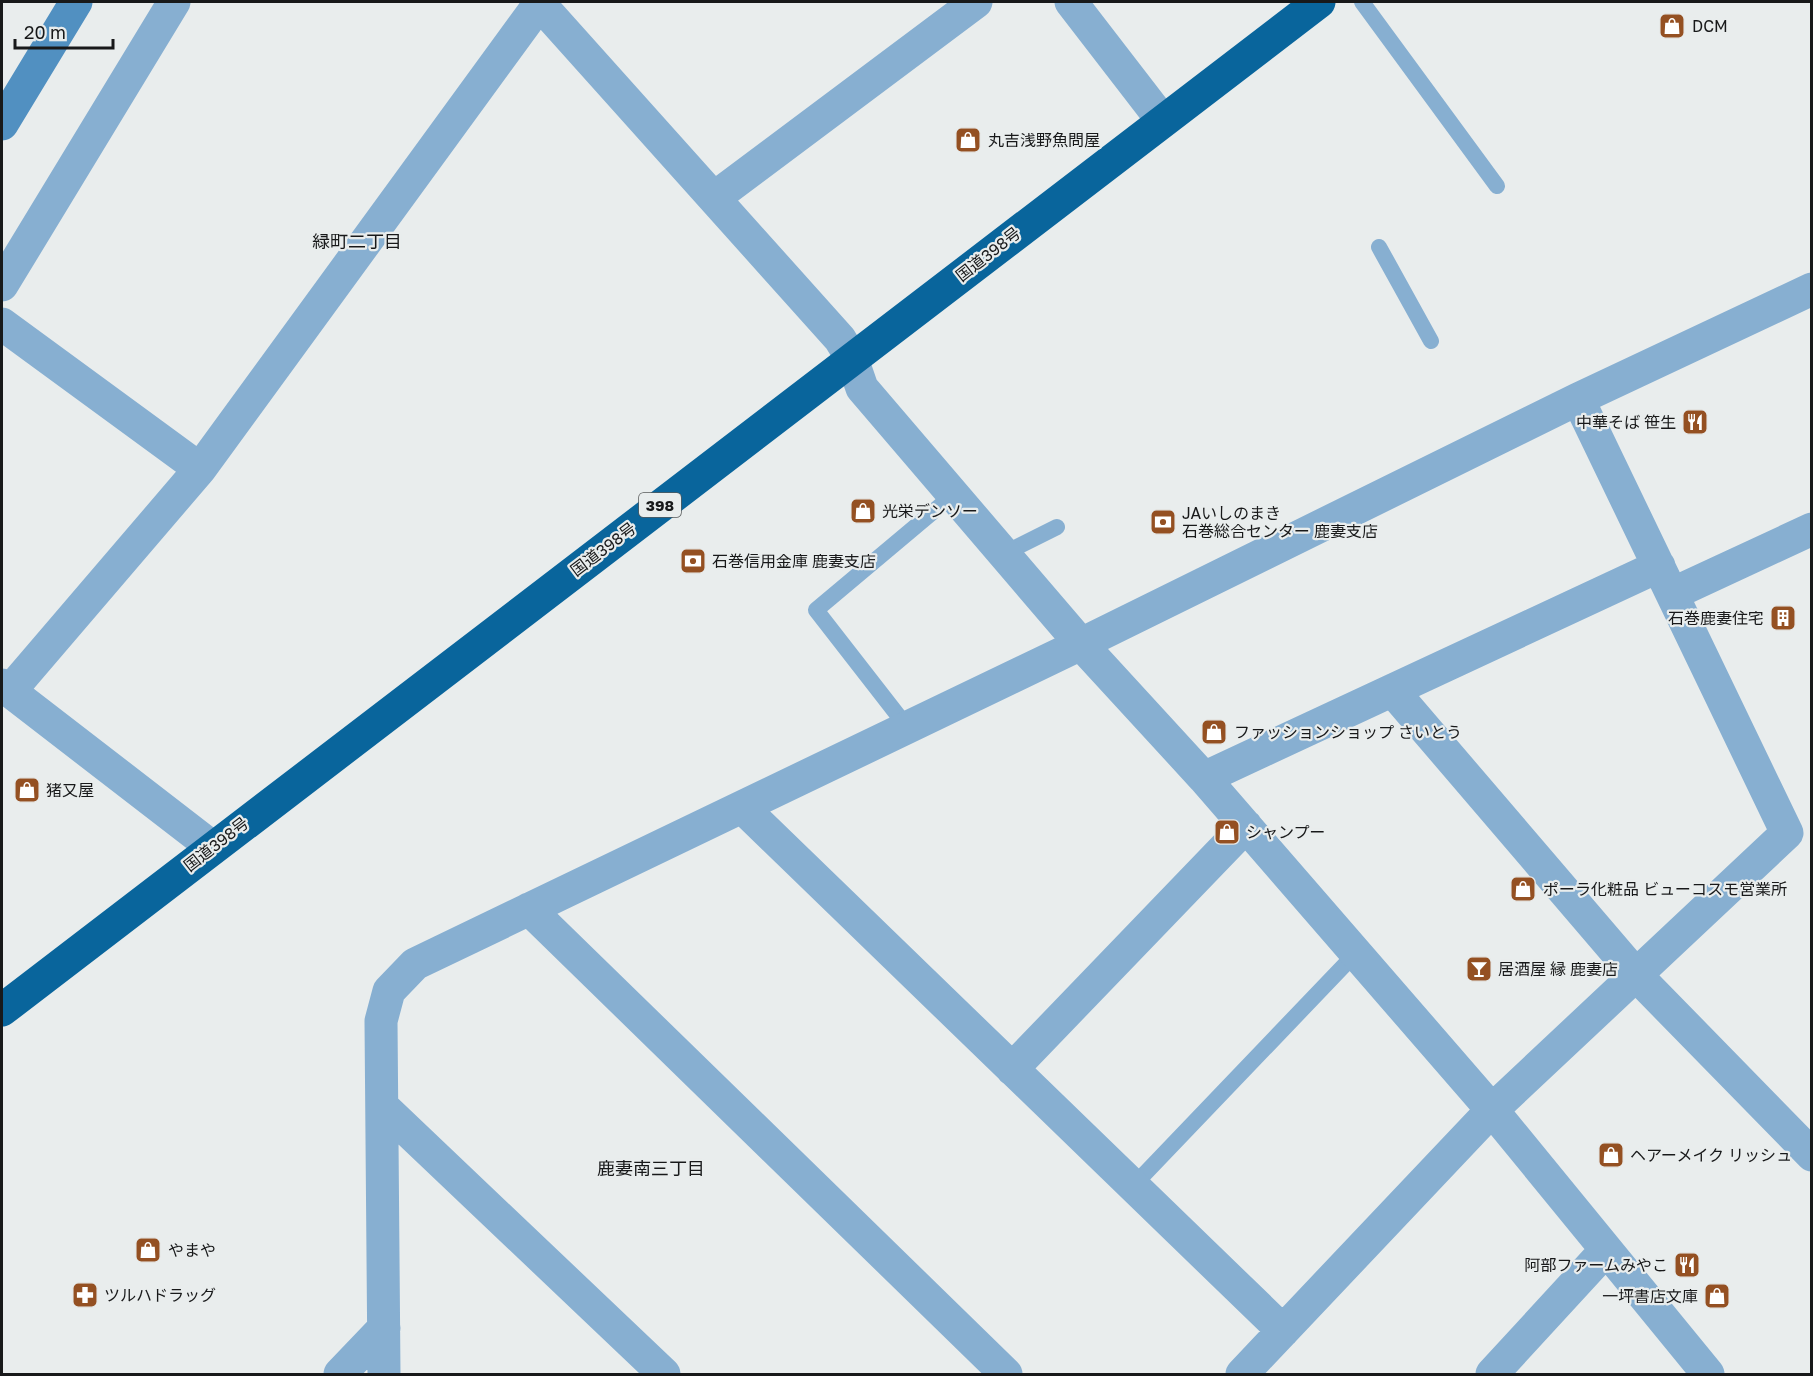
<svg xmlns="http://www.w3.org/2000/svg" width="1813" height="1376" font-family="'Golos Text','Noto Sans JP',sans-serif">
<style>
.lines{fill:none;stroke-linecap:round;stroke-linejoin:round}
.lane{stroke:#87afd1;stroke-width:16}
.street{stroke:#87afd1;stroke-width:33}
.secondary{stroke:#5190c1;stroke-width:33}
.highway{stroke:#09659c;stroke-width:33}
.labels{text-anchor:middle;dominant-baseline:central;stroke-width:4.5;stroke-linejoin:round;paint-order:stroke}
.shield{fill:#e9eded;stroke:#575959;stroke-width:1.5}
.shield-label{font-size:15px;font-weight:bold;fill:#18191a}
.poi-label{font-size:16px;fill:#18191a;stroke:#e9eded;text-anchor:start}
.street-label{font-size:16px;fill:#18191a;stroke:#e9eded}
.neighbourhood-label{font-size:18px;fill:#18191a;stroke:#e9eded}
</style>
<rect width="100%" height="100%" fill="#e9eded"/>
<g class="lines">
<!-- lane -->
<path class="lane" d="M1362 2 1497 186
M1379 247 1431 341
M1003 554 1057 527
M907 727 816 610 953 495
M1133 1186 1356 953"/>
<!-- street -->
<path class="street" d="M538 2 840 339 852 359 862 388 1081 644 1204 778 1492 1110 1708 1374
M1071 2 1162 120
M714 198 976 2
M2 285 174 2
M2 324 200 469
M1672 594 1812 529
M2 685 212 847
M10 691 200 469 540 3
M1393 691 1636 975 1812 1155
M1204 778 1659 566
M742 807 1283 1331
M529 909 1006 1374
M1012 1069 1246 826
M382 1106 664 1374
M340 1374 384 1328
M384 1374 381 1021 389 991 415 964 1081 644 1578 399 1812 289
M1242 1374 1492 1110 1787 833 1578 399
M1492 1374 1606 1250"/>
<!-- secondary -->
<path class="secondary" d="M2 124 76 2"/>
<!-- highway -->
<path class="highway" d="M2 1010 1319 2"/>
</g>
<!-- icons -->
<defs>
<g id="shop-square" transform="scale(1.35)"><rect x="-9" y="-9" width="18" height="18" rx="4" fill="#945022" stroke="#e9eded"/><path d="M-5-2.5h2.3a2.7 3.5 0 0 1 5.4 0H5L5.5 6h-11ZM-1.5-2.5h3a1.5 2.3 0 0 0-3 0Z" fill="#fff"/></g>
<g id="restaurant-square" transform="scale(1.35)"><rect x="-9" y="-9" width="18" height="18" rx="4" fill="#945022" stroke="#e9eded"/><path d="M-5-6h1v4h1v-4h1v4h1v-4h1v5L-1.5 .5V6h-2V.5L-5-1ZM5-6V6H3V1.5H1.5Q1.5-4 5-6Z" fill="#fff"/></g>
<g id="bank-square" transform="scale(1.35)"><rect x="-9" y="-9" width="18" height="18" rx="4" fill="#945022" stroke="#e9eded"/><path d="M-6-4H6V4H-6ZM0-2.3a2.3 2.3 0 1 0 0 4.6a2.3 2.3 0 1 0 0-4.6Z" fill="#fff"/></g>
<g id="building-square" transform="scale(1.35)"><rect x="-9" y="-9" width="18" height="18" rx="4" fill="#945022" stroke="#e9eded"/><path d="M-4-6H4V6H1V3H-1V6H-4ZM-2.5-4.3h1.7v1.8h-1.7ZM.8-4.3h1.7v1.8H.8ZM-2.5-1h1.7V.8h-1.7ZM.8-1h1.7V.8H.8Z" fill="#fff"/></g>
<g id="bar-square" transform="scale(1.35)"><rect x="-9" y="-9" width="18" height="18" rx="4" fill="#945022" stroke="#e9eded"/><path d="M-6-5H6L.8 .8V4.5H3.5V6h-7V4.5H-.8V.8Z" fill="#fff"/></g>
<g id="pharmacy-square" transform="scale(1.35)"><rect x="-9" y="-9" width="18" height="18" rx="4" fill="#945022" stroke="#e9eded"/><path d="M-2-6h4v4h4v4h-4v4h-4v-4h-4v-4h4Z" fill="#fff"/></g>
</defs>
<g fill-rule="evenodd">
<use href="#shop-square" x="1672" y="26"/>
<use href="#shop-square" x="968" y="140"/>
<use href="#restaurant-square" x="1695" y="422"/>
<use href="#shop-square" x="863" y="511"/>
<use href="#bank-square" x="1163" y="522"/>
<use href="#bank-square" x="693" y="561"/>
<use href="#building-square" x="1783" y="618"/>
<use href="#shop-square" x="1214" y="732"/>
<use href="#shop-square" x="27" y="790"/>
<use href="#shop-square" x="1227" y="832"/>
<use href="#shop-square" x="1523" y="889"/>
<use href="#bar-square" x="1479" y="969"/>
<use href="#shop-square" x="1611" y="1155"/>
<use href="#shop-square" x="148" y="1250"/>
<use href="#restaurant-square" x="1687" y="1265"/>
<use href="#pharmacy-square" x="85" y="1295"/>
<use href="#shop-square" x="1717" y="1296"/>
</g>
<g class="labels">
<!-- shield labels -->
<rect class="shield" x="639" y="493" width="42" height="24" rx="4.5"/>
<g class="shield-label">
<text x="660" y="505">398</text>
</g>
<!-- poi labels -->
<g class="poi-label">
<text x="1692" y="26">DCM</text>
<text x="988" y="140">丸吉浅野魚問屋</text>
<text x="1676" y="422" text-anchor="end">中華そば 笹生</text>
<text x="882" y="511">光栄デンソー</text>
<text x="1182" y="513">JAいしのまき<tspan x="1182" dy="18">石巻総合センター 鹿妻支店</tspan></text>
<text x="712" y="561">石巻信用金庫 鹿妻支店</text>
<text x="1764" y="618" text-anchor="end">石巻鹿妻住宅</text>
<text x="1234" y="732">ファッションショップ さいとう</text>
<text x="46" y="790">猪又屋</text>
<text x="1246" y="832">シャンプー</text>
<text x="1543" y="889">ポーラ化粧品 ビューコスモ営業所</text>
<text x="1498" y="969">居酒屋 縁 鹿妻店</text>
<text x="1630" y="1155">ヘアーメイク リッシュ</text>
<text x="168" y="1250">やまや</text>
<text x="1668" y="1265" text-anchor="end">阿部ファームみやこ</text>
<text x="104" y="1295">ツルハドラッグ</text>
<text x="1698" y="1296" text-anchor="end">一坪書店文庫</text>
</g>
<!-- street labels -->
<g class="street-label">
<text transform="translate(988 254) rotate(-38)">国道398号</text>
<text transform="translate(603 549) rotate(-37)">国道398号</text>
<text transform="translate(216 844) rotate(-38)">国道398号</text>
</g>
<!-- neighbourhood labels -->
<g class="neighbourhood-label">
<text x="357" y="241">緑町二丁目</text>
<text x="651" y="1168">鹿妻南三丁目</text>
</g>
</g>
<!-- border -->
<rect width="1813" height="1376" fill="none" stroke="#18191a" stroke-width="6"/>
<!-- scale -->
<path d="M15 39v9h98v-9" fill="none" stroke="#18191a" stroke-width="3"/>
<text x="24" y="39" font-size="18" fill="#18191a" stroke="#e9eded" stroke-width="4.5" paint-order="stroke">20 m</text>
</svg>
